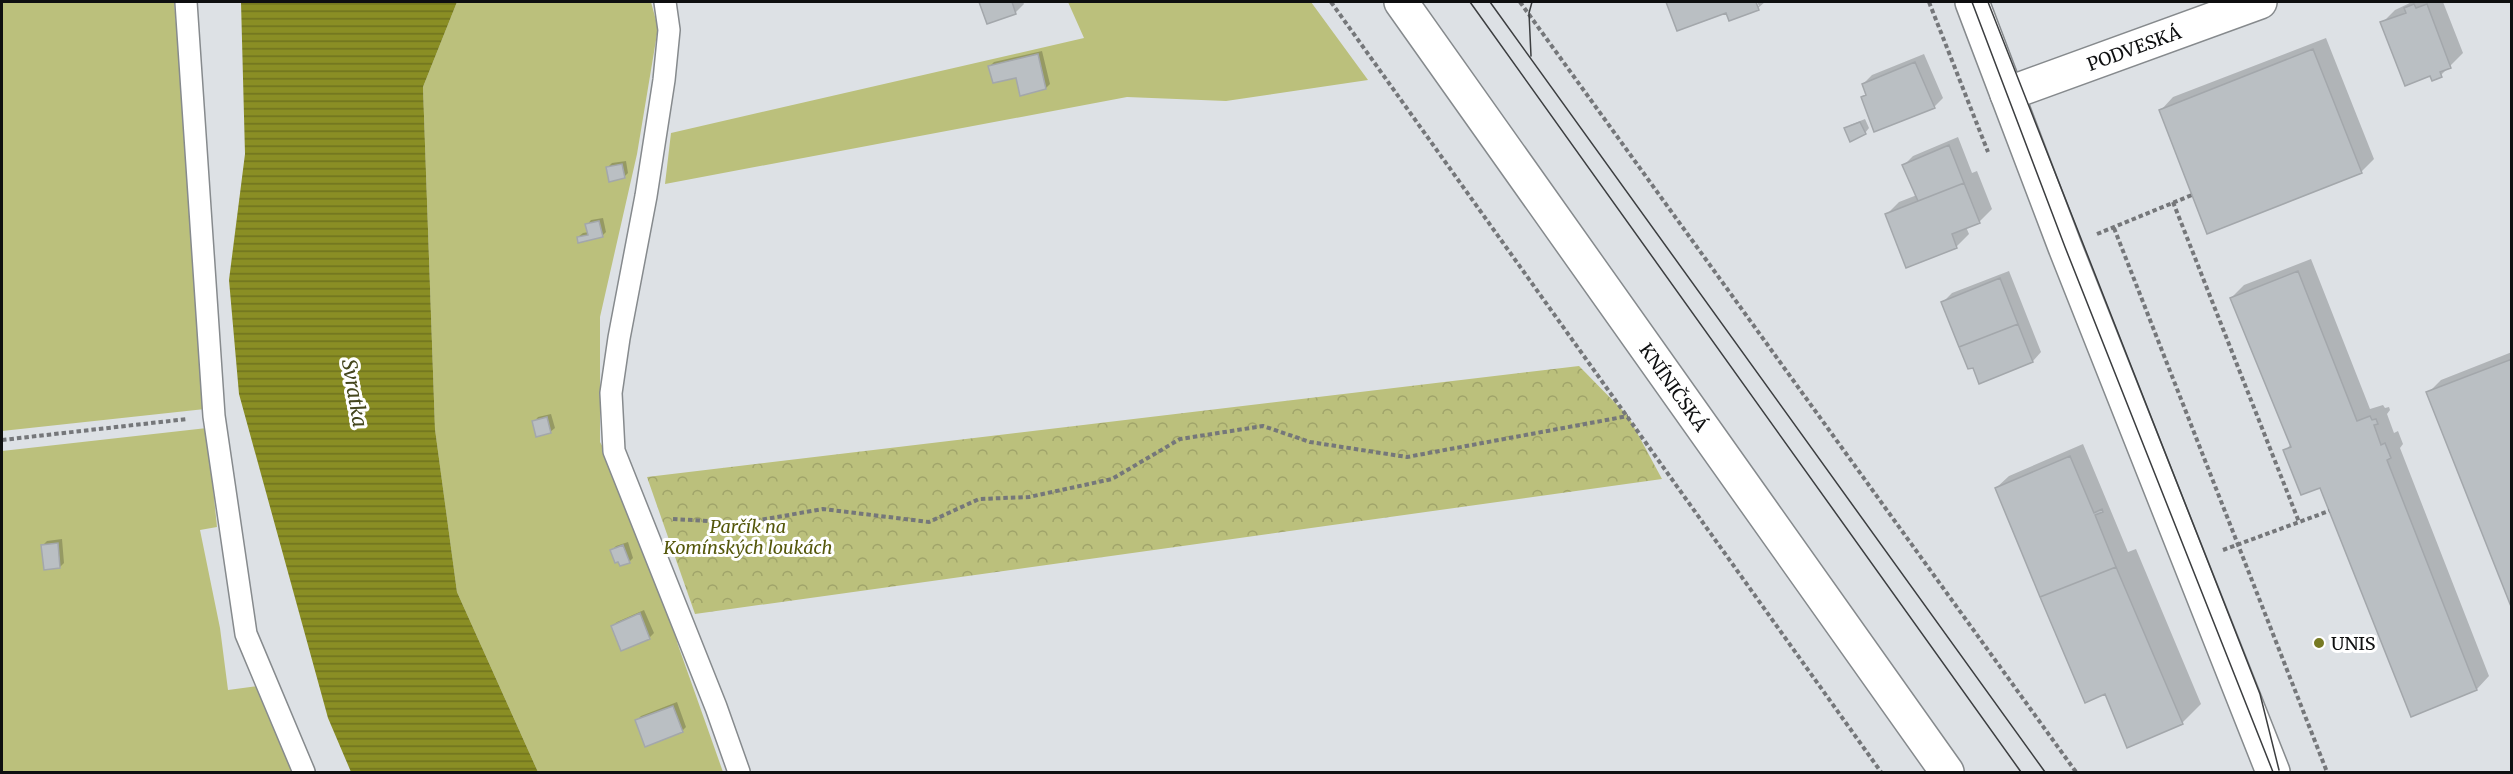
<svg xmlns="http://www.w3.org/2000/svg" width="2513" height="774" font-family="Merriweather,serif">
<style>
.park{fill:url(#park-crowns)}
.garden{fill:#bbc07c}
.water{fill:url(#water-rules)}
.shadow{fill:#0003}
.building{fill:#babfc3;stroke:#a3a7ab;stroke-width:1.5}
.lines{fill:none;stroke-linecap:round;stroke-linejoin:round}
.service-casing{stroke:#868a8d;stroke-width:24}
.minor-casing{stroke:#868a8d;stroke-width:36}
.secondary-casing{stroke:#868a8d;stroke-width:36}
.path{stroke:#75777a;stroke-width:4;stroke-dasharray:4.5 3;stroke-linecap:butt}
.service{stroke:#fff;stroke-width:21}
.minor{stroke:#fff;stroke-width:33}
.secondary{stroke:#fff;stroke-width:33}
.tram{stroke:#3c3e40;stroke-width:1.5}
.poi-dot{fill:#777a23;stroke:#fff;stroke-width:2}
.labels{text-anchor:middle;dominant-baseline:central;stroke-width:6;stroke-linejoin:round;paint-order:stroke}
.street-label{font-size:18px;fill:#0e0f10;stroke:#fff}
.park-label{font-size:18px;font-style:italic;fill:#54570a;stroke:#fff}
.poi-label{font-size:18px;fill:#0e0f10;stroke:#fff;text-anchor:start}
.water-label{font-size:20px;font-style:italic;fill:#44461d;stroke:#fff}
</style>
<defs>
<pattern id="park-crowns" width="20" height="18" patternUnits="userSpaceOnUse" patternTransform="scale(1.5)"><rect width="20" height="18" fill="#bbc07c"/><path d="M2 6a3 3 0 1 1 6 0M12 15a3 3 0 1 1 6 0" fill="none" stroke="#a0a46a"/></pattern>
<pattern id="water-rules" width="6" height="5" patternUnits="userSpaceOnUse" patternTransform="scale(1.5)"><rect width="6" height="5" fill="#8a8e24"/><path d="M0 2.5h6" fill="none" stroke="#6f721e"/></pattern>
</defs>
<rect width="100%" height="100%" fill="#dde1e5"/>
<!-- park -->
<path class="park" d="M1579 366 1628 416 1662 479 695 614 647 477Z"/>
<!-- garden -->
<path class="garden" d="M2 2H174L184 109 205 409 2 431Z
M457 2H651L658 28 637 154 600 317V442L641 518 678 645 723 772H538L457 592 435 429 423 87Z
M1068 2H1311L1368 80 1226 101 1127 97 665 184 671 133 1084 38Z
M207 428 217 527 200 530 220 628 228 690 258 686 293 772H2V451Z"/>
<!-- water -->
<path class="water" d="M241 2H457L423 87 435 429 457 592 538 772H351L328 718 239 394 229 280 245 154Z"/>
<!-- shadow -->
<path class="shadow" d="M980 2H1023L1024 4 1015 13 988 22Z
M1667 2H1754L1755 6H1759L1757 2H1765L1758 8 1727 11 1678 29Z
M2412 2H2443L2463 53 2441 75 2382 23 2395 10Z
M2326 38 2374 159 2361 172 2161 110 2173 97Z
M1042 51 1050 84 1046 88 990 66 994 62Z
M1924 54 1943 98 1934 107 1863 97 1867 93 1863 84 1872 75Z
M1865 119 1869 128 1865 133 1846 129 1850 125Z
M1958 137 1972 173 1977 171 1992 209 1979 222 1966 227 1969 234 1956 247 1887 214 1899 202 1917 195 1904 165 1913 156Z
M626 161 628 173 624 177 608 167 612 163Z
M603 218 606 232 602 236 578 237 583 233 589 232 587 225 591 220Z
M2311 259 2370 409 2383 405 2385 408 2389 407 2390 410 2387 414 2394 433 2398 431 2403 444 2400 448 2489 676 2477 689 2412 715 2321 486 2285 451 2291 444 2231 298 2244 285Z
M2009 271 2041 352 2033 361 1943 302 1952 293Z
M2512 352V605L2428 393 2441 380Z
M551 414 555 428 550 432 534 422 538 417Z
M2083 444 2128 552 2136 549 2201 704 2182 723 2106 692 1996 488 2009 476Z
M62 539 64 563 60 567 43 545 47 541Z
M628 542 633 558 629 562 612 550 616 546Z
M644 610 654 633 649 638 612 626 617 622Z
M677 702 686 727 682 731 636 721 641 716Z"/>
<!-- building -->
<path class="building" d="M979 2H1012L1016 14 987 24Z
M1666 2H1756L1759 10 1729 21 1726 13 1677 31Z
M2414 4 2416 8 2427 4 2451 68 2440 72 2442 77 2432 81 2430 76 2405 86 2380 22 2406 13 2404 8Z
M2313 49 2362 173 2207 234 2159 110Z
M1038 54 1046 89 1020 96 1016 78 993 83 988 66Z
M1915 62 1935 108 1874 132 1861 97 1866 95 1862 84Z
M1860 122 1866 134 1850 142 1844 128Z
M1949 145 1964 183 1918 201 1902 165Z
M622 164 625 178 609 182 606 167Z
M1964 183 1980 223 1952 234 1957 248 1906 268 1885 214Z
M599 221 603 237 578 243 577 237 588 235 585 224Z
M2298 271 2357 421 2370 416 2372 420 2376 419 2378 424 2374 425 2381 445 2385 443 2391 458 2387 460 2477 690 2411 717 2320 488 2301 495 2283 450 2291 447 2230 298Z
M2000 278 2018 324 1959 347 1941 302Z
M2018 324 2033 362 1979 384 1973 368 1968 369 1959 347Z
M2512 359V609L2426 392Z
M547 417 551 433 536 437 532 421Z
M2070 456 2094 513 2102 509 2103 512 2095 515 2116 567 2040 597 1995 488Z
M58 543 60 568 44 570 41 545Z
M623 545 630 563 620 566 618 562 615 563 610 550Z
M2116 567 2183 724 2127 748 2105 694 2085 703 2040 597Z
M640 613 650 639 621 651 611 626Z
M673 706 683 732 645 747 635 720Z"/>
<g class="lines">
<!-- service casing -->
<g class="service-casing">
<path id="service" d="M186 2 214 416 246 634 304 772
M665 2 669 30 664 80 646 196 619 338 611 393 614 451 716 707 739 772"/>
</g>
<!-- minor casing -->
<g class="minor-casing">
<g id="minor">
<path d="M1972 2 2065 247 2273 772"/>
<path id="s1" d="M2007 94 2260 2"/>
</g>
</g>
<!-- secondary casing -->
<g class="secondary-casing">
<g id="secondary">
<path id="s2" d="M1401 2 1947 772"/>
</g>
</g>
<!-- path -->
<path class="path" d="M1331 2 1881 772
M1520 2 2076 772
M1929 2 1988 152
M2173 202 2299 522
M2114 228 2327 772
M2097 234 2192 195
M2 440 187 419
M673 519 743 523 823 509 929 522 979 499 1029 497 1112 479 1180 439 1263 426 1310 442 1407 457 1628 416
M2223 550 2329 511"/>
<!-- service -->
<use href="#service" class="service"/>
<!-- minor -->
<use href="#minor" class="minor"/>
<!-- secondary -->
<use href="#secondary" class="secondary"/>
<!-- tram -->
<path class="tram" d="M1470 2 2021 772
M1490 2 2045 772
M1972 2 2065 247 2273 772
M1988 2 2260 694 2279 770
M1531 56 1529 13 1532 2"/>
</g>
<!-- markers -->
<circle class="poi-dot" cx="2319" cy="643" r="6"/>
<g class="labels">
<!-- street labels -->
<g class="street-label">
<text stroke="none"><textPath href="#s1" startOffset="135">PODVESKÁ</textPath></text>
<text stroke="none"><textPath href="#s2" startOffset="472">KNÍNIČSKÁ</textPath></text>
</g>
<!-- park labels -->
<g class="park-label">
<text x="748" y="526">Parčík na<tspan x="748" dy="21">Komínských loukách</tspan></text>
</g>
<!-- poi labels -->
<g class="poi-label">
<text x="2331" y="643">UNIS</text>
</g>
<!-- water labels -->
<g class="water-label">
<text transform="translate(355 393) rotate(80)">Svratka</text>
</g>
</g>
<!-- border -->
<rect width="2513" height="774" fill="none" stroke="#0e0f10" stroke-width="6"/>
</svg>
